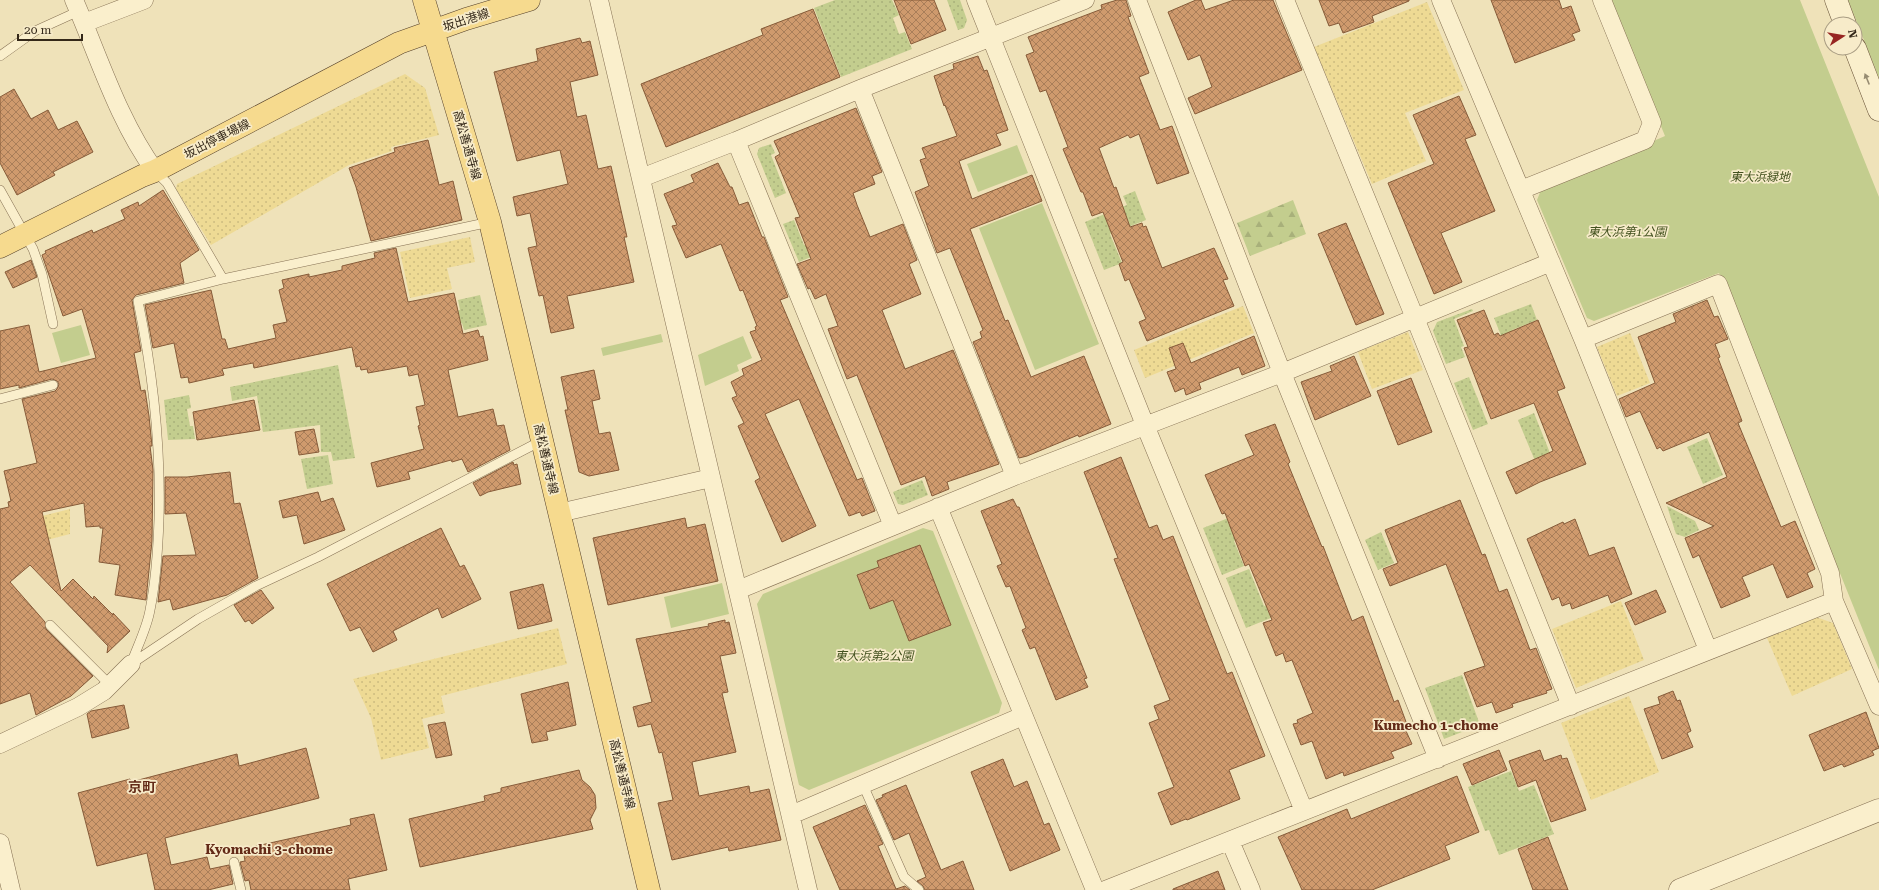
<svg xmlns="http://www.w3.org/2000/svg" width="1879" height="890" font-family="'Roboto Serif','Noto Sans JP',serif">
<style>
.green{fill:#c3cd8e}
.forest{fill:url(#forest-firs)}
.sand{fill:url(#sand-dots)}
.garden{fill:url(#garden-dots)}
.building{fill:url(#building-cross-hatch);stroke:#865b39}
.lines{fill:none;stroke-linecap:round;stroke-linejoin:round}
.service-casing{stroke:#867154;stroke-width:10}
.minor-casing{stroke:#867154;stroke-width:19}
.tertiary-casing{stroke:#867154;stroke-width:23}
.secondary-casing{stroke:#685237;stroke-width:23}
.primary-casing{stroke:#533e29;stroke-width:23}
.service{stroke:#faefcc;stroke-width:9}
.minor{stroke:#faefcc;stroke-width:18}
.tertiary{stroke:#faefcc;stroke-width:22}
.secondary{stroke:#faefcc;stroke-width:22}
.primary{stroke:#f6da8e;stroke-width:22}
.oneway{fill:#978c72}
.labels{text-anchor:middle;dominant-baseline:central;stroke-width:3.5;stroke-linejoin:round;paint-order:stroke}
.street-label{font-size:12px;fill:#342819;stroke:#f7ebc9}
.park-label{font-size:12px;font-style:italic;fill:#43521f;stroke:#f7ebc9}
.neighbourhood-label{font-size:13px;font-weight:bold;fill:#632a17;stroke:#f7ebc9}
.quarter-label{font-size:14px;font-weight:bold;fill:#632a17;stroke:#f7ebc9}
</style>
<defs>
<pattern id="forest-firs" width="22" height="20" patternUnits="userSpaceOnUse"><rect width="22" height="20" fill="#c3cd8e"/><path d="M5 1l3.5 6h-7zM16 11l3.5 6h-7z" fill="#a8b07a"/></pattern>
<pattern id="sand-dots" width="8" height="8" patternUnits="userSpaceOnUse"><rect width="8" height="8" fill="#eeda94"/><path d="M2 2h.1M6 6h.1" fill="none" stroke="#cdbb7f" stroke-width="1.8" stroke-linecap="round"/></pattern>
<pattern id="garden-dots" width="8" height="8" patternUnits="userSpaceOnUse"><rect width="8" height="8" fill="#c3cd8e"/><path d="M2 2h.1M6 6h.1" fill="none" stroke="#a8b07a" stroke-width="1.8" stroke-linecap="round"/></pattern>
<pattern id="building-cross-hatch" width="8" height="8" patternUnits="userSpaceOnUse"><rect width="8" height="8" fill="#cf9a6d"/><path d="M0 0l8 8M0 8l8-8" fill="none" stroke="#a97e59"/></pattern>
</defs>
<rect width="100%" height="100%" fill="#efe2b9"/>
<!-- green -->
<path class="green" d="M1610 0H1800L1879 197V670L1719 273 1594 321 1587 318 1537 200 1541 190 1665 136Z
M1848 0H1879V78Z
M1017 145 1028 173 978 192 967 164Z
M1042 203 1099 344 1035 370 979 228Z
M81 325 90 355 61 363 52 333Z
M661 334 663 342 603 356 601 348Z
M743 336 752 358 737 365 739 371 705 386 698 355Z
M923 528 933 531 1002 703 999 713 809 790 799 785 757 604 763 594Z
M722 583 729 614 671 628 664 597Z"/>
<!-- forest -->
<path class="forest" d="M1293 200 1306 234 1250 256 1237 223Z"/>
<!-- sand -->
<path class="sand" d="M1427 2 1464 90 1405 113 1426 161 1372 184 1314 47Z
M405 74 425 88 439 135 391 147 392 151 349 165 211 245 176 189 177 184Z
M470 237 475 262 447 268 452 289 410 298 400 252Z
M1243 306 1254 333 1145 378 1134 350Z
M1408 332 1423 370 1372 389 1358 352Z
M1630 333 1650 383 1617 396 1597 347Z
M70 509V534L39 542 34 518Z
M1621 601 1644 660 1576 688 1552 629Z
M1816 617 1833 623 1852 669 1792 696 1767 638Z
M558 628 567 664 441 696 445 713 422 719 429 748 381 760 371 718 353 679Z
M1629 696 1659 772 1591 800 1561 723Z"/>
<!-- garden -->
<path class="garden" d="M835 0H892L899 15 893 18 899 34 905 32 912 49 841 77 814 8Z
M947 0H960L967 20 964 28 958 30Z
M771 144 775 153 771 155 786 193 775 198 757 154 759 148Z
M1135 191 1146 220 1110 234 1122 263 1104 270 1085 222 1127 205 1123 196Z
M794 220 804 245 813 242 818 254 799 262 783 224Z
M480 295 487 325 464 330 462 323 438 328 435 315 460 310 458 300Z
M1531 304 1537 320 1512 330 1539 399 1510 358 1494 318Z
M1472 309 1473 311 1454 319 1464 346 1461 347 1465 357 1446 364 1433 331 1437 322Z
M338 365 355 458 333 461 331 452H321L320 425 263 432 257 396 232 401 230 387Z
M1469 377 1488 424 1473 430 1454 383Z
M189 395 191 408 187 409 190 426H193L195 439 168 440 164 400Z
M1534 413 1558 473 1543 480 1518 420Z
M1707 438 1723 475 1703 484 1687 447Z
M328 455 333 484 307 489 301 459Z
M922 480 928 495 903 505 898 504 893 492Z
M1667 506 1695 521 1699 530 1685 537 1676 534Z
M1236 515 1239 539 1234 541 1244 566 1222 575 1203 528Z
M1381 532 1394 563 1378 570 1365 540Z
M1249 569 1264 606 1272 603 1276 616 1246 628 1226 578Z
M1462 675 1480 725 1444 739 1425 688Z
M1511 771 1519 791 1534 785 1554 834 1499 855 1489 830 1485 831 1468 787Z"/>
<!-- building -->
<path class="building" d="M894 0H934L946 30 911 44Z
M1117 0H1126L1131 16 1128 17 1149 73 1139 77 1160 130 1172 126 1189 173 1157 184 1139 134 1130 138 1128 135 1099 148 1114 188 1116 187 1130 227 1142 223 1143 227 1146 226 1162 268 1214 248 1228 279 1223 280 1234 306 1147 341 1139 322 1146 319 1129 279 1125 281 1119 264 1123 262 1103 212 1092 216 1083 192H1081L1063 149 1068 147 1046 90 1040 92 1026 55 1034 52 1028 37 1102 9 1101 5Z
M1196 0H1201L1205 10 1234 0H1273L1302 70 1195 114 1188 98 1212 87 1200 55 1188 60 1168 12Z
M1319 0H1409V1L1372 16 1374 22 1343 33 1339 23 1329 26Z
M1491 0H1559L1562 9 1571 6 1580 31 1572 34 1575 40 1515 63Z
M813 9 840 77 666 147 641 84 763 35 761 29Z
M580 38 582 43 590 41 598 75 570 82 577 117 586 115 598 169 611 166 627 237H624L634 282 567 296 574 328 551 333 543 295 539 296 528 248 537 246 530 213 517 216 513 197 568 184 560 150 517 161 494 72 538 61 536 49Z
M978 56 984 71 987 70 1008 130 996 134 1001 145 959 161 972 199 1032 175 1042 201 970 229 1005 321 1008 320 1031 377 1084 356 1111 424 1079 437 1078 435 1027 456 1019 458 973 342 982 338 980 332 983 330 950 248 937 253 915 192 929 186 920 160 926 158 922 148 957 136 945 105 944 106 934 76 954 69 953 64Z
M14 89 31 119 48 110 58 130 77 121 93 152 53 172 55 175 17 195 0 163V97Z
M1459 96 1476 135 1465 139 1495 211 1441 233 1462 282 1434 294 1388 183 1434 164 1413 115Z
M856 108 882 172 872 176 875 184 853 193 857 205 870 237 903 224 917 260 909 264 921 294 882 310 905 369 953 350 999 464 947 482 949 489 932 496 925 476 901 485 857 375 847 379 828 329 838 326 826 294 815 299 810 288 808 289 797 264 811 259 795 218 800 217 775 157 780 154 774 141Z
M428 140 439 185 453 181 462 220 371 241 356 187 349 168 395 152 394 148Z
M718 163 730 187H732L739 205 748 202 762 237H764L788 297 780 300 857 480 862 478 875 511 862 516 860 512 849 516 799 399 765 414 816 526 782 542 755 481 760 478 738 426 744 423 732 398 737 396 731 382 744 375 742 369 762 360 750 332 756 330 755 327 757 326 743 290 740 291 721 244 686 258 672 226 677 225 664 194 694 182 691 175Z
M163 190 199 250 180 263 184 283 136 295 132 300 141 351 134 353 141 391 145 390 149 416 152 446H150L153 470 152 541 146 600 115 595 120 565 99 562 103 528H100V526L86 527 84 503 42 512 61 591 73 579 93 599 94 596 113 615V613L130 631 107 653 108 646 30 565 10 582 45 622 46 629 93 676 71 696 36 715 30 693 0 704V509L9 507 8 502 11 501 4 471 37 463 22 399 55 391 57 389 59 384 57 381 52 379 19 388V385L0 389V331L29 325 39 372 96 358 82 309 63 316 42 255 46 253 45 251 92 230 93 233 125 219 121 210 138 202 139 206Z
M1346 223 1384 314 1356 325 1318 234Z
M396 248 408 302 454 293 463 334 478 330 480 337 483 336 488 360 448 370 458 417 493 409 497 426 504 425 510 450 468 472 462 459 452 462 451 460 408 472 410 479 377 487 371 463 424 449 418 426 420 425 416 407 425 405 418 374 409 376 407 366 368 373 367 369 361 370 360 366 356 367 352 347 254 368 253 363 222 369 224 375 189 383 188 377 181 378 174 343 153 348 145 305 211 290 222 339H225L228 349 276 338 273 325 287 322 279 290 284 288 282 280 309 274V277L342 270V266L375 258 374 253Z
M31 260 37 277 13 288 5 272Z
M1707 300 1714 317 1718 316 1728 339 1715 344 1720 357 1718 358 1742 421 1738 423 1781 527 1795 521 1815 569 1807 573 1813 587 1787 598 1773 564 1742 577 1750 596 1721 608 1699 555 1693 558 1685 538 1714 526 1666 503 1727 477 1709 432 1663 451 1660 447 1657 449 1640 411 1626 417 1619 399 1655 383 1638 337 1676 322 1673 314Z
M1484 310 1494 335 1498 333 1500 336 1538 320 1565 388 1557 391 1586 464 1540 482 1516 494 1506 472 1553 451 1534 403 1491 419 1464 348 1468 347 1457 320Z
M1254 336 1265 366 1242 375 1239 367 1199 383 1201 389 1186 395 1184 388 1175 392 1167 372 1176 369 1169 348 1183 343 1191 363Z
M1354 356 1371 396 1315 420 1301 382 1332 371 1330 366Z
M594 370 600 399 592 401 599 434 610 432 619 470 589 476 579 472 565 410H568L561 377Z
M1411 378 1432 432 1398 445 1377 391Z
M254 400 260 430 197 440 193 412Z
M1275 424 1290 462 1288 464 1322 547 1323 546 1352 621 1363 616 1394 702 1398 700 1409 730 1406 731 1412 744 1391 752 1394 758 1344 776 1343 772 1326 779 1312 741 1301 745 1293 724 1298 723 1297 720 1313 713 1292 660 1286 662 1283 653 1276 656 1263 623 1272 620 1249 564 1245 566 1225 513 1222 514 1205 475 1254 455 1245 435Z
M314 429 319 452 299 455 295 432Z
M1121 457 1149 528 1157 525 1163 540 1173 536 1227 674 1232 672 1265 756 1229 770 1240 799 1187 820 1186 819 1171 825 1158 793 1174 787 1149 723 1159 719 1154 706 1170 700 1114 559 1118 558 1084 472Z
M513 462 514 465 517 464 521 484 488 492 480 496 473 483Z
M230 472 234 504 240 503 258 578 227 595 173 610 170 599 158 602 163 556 196 555 186 513 165 514V477H187Z
M318 492 321 502 333 498 345 530 304 544 297 515 283 518 279 501Z
M1013 499 1017 507H1019L1087 678 1084 679 1088 687 1056 700 1035 647 1030 649 1022 630 1026 628 1010 586 1006 587 997 566 1002 564 981 511Z
M1460 500 1482 555 1485 554 1499 592 1507 589 1530 650 1536 648 1552 689 1546 691 1547 693 1512 704 1513 707 1496 713 1492 702 1477 707 1464 673 1485 666 1446 564 1390 586 1383 569 1398 563 1385 530Z
M685 518 687 528 705 524 718 581 608 605 593 538Z
M1575 519 1589 556 1614 547 1632 594 1611 603 1608 595 1572 609 1570 603 1562 606 1559 597 1552 600 1527 539 1563 522 1564 524Z
M441 528 460 567 464 565 481 599 442 618 438 608 393 631 397 640 373 652 360 627 350 631 327 584Z
M920 545 951 625 909 641 893 600 870 609 857 575 879 567 877 561Z
M543 584 552 621 518 629 510 592Z
M261 590 274 608 252 624 249 620 245 622 234 605Z
M1656 590 1666 612 1635 625 1625 603Z
M725 620V623L729 622 736 653 720 656 728 692 722 693 736 752 692 762 699 796 749 786 750 793 769 789 781 840 729 851 728 847 672 860 658 803 673 800 662 752 659 753 651 724 638 727 633 707 652 702 636 639 709 626 708 624Z
M568 682 576 725 546 732 548 740 532 743 521 694Z
M1673 691 1677 701 1680 700 1691 731 1687 733 1693 747 1662 759 1644 709 1660 704 1658 697Z
M124 705 129 728 92 738 87 714 91 711Z
M1866 712 1879 748 1872 751 1874 755 1844 767 1842 764 1824 771 1809 735Z
M445 722 452 755 436 758 428 725Z
M306 748 319 798 165 838 171 865 207 857 210 869 229 865 233 884 208 890H155L147 853 97 866 78 793 130 779 131 782 237 754 239 766Z
M1499 750 1507 770 1472 785 1463 764Z
M1540 750 1544 761 1561 755 1562 759 1567 758 1586 810 1551 822 1536 780 1518 787 1509 761Z
M1003 759 1014 787 1027 781 1044 825 1049 823 1060 850 1010 871 971 772Z
M579 770 582 780 590 787 595 795 596 808 590 820 593 829 420 867 409 819 485 801 484 796 501 792V788Z
M1457 776 1479 832 1445 846 1450 859 1372 890H1302L1278 837 1347 809 1351 819Z
M906 785 941 870 963 861 974 890H925L923 886 917 881 926 877 909 833 894 840 876 800 883 797 882 795Z
M865 805 883 844 878 846 896 889 905 886 910 890H840L813 827Z
M374 814 387 870 348 879 350 890H251L249 880 245 881 240 862 245 861 243 849 351 825 350 819Z
M1548 837 1568 890H1533L1518 849Z
M1218 871 1225 890H1173V889Z"/>
<g class="lines">
<!-- service casing -->
<g class="service-casing">
<path id="service" d="M0 56 35 31 79 11
M0 190 33 249 42 274 53 324
M223 279 490 222
M0 399 53 385
M50 625 110 685
M131 664C137 647 147 628 150 610 156 580 158 549 159 519 161 445 153 373 138 301L223 279 167 183 155 171
M131 664 198 619 256 586 318 557 541 441
M863 785 904 877 919 890
M234 862 241 890"/>
</g>
<!-- minor casing -->
<g class="minor-casing">
<path id="minor" d="M74 0C99 57 118 120 155 171
M599 0 808 890
M976 0 1145 425 1304 811
M1137 0 1282 373 1438 759
M1285 0 1415 318 1571 706
M1441 0 1583 339 1708 650
M84 23 144 0
M860 89 1015 476
M736 141 893 526
M641 178 736 141 860 89 1085 0
M1521 190 1645 140 1652 123 1602 0
M1583 339 1718 284 1830 573 1834 601 1879 706
M938 507 1095 890
M559 513 711 478
M738 590 1015 476 1282 373 1551 262
M0 744 78 707 104 691 131 664
M791 815 1023 716
M1230 841 1251 890
M0 843 11 890
M1105 890 1834 601"/>
</g>
<!-- tertiary casing -->
<g class="tertiary-casing">
<path id="tertiary" d="M1680 890 1879 810"/>
</g>
<!-- secondary casing -->
<g class="secondary-casing">
<path id="secondary" d="M1836 0 1845 24
M1855 48 1879 110"/>
</g>
<!-- primary casing -->
<g class="primary-casing">
<path id="primary" d="M424 0 490 222 649 890
M0 247 142 176 155 171 399 43 466 19 529 0"/>
</g>
<!-- service -->
<use href="#service" class="service"/>
<!-- minor -->
<use href="#minor" class="minor"/>
<!-- tertiary -->
<use href="#tertiary" class="tertiary"/>
<!-- secondary -->
<use href="#secondary" class="secondary"/>
<!-- primary -->
<use href="#primary" class="primary"/>
</g>
<!-- one-way arrows -->
<defs><path id="oneway-solid" d="M-6-.8H1V-3.2L6.5 0L1 3.2V.8H-6Z"/></defs>
<use class="oneway" href="#oneway-solid" transform="translate(1867 79) rotate(-112)"/>
<g class="labels">
<!-- street labels -->
<g class="street-label">
<text transform="translate(466 20) rotate(-18)">坂出港線</text>
<text transform="translate(217 139) rotate(-27)">坂出停車場線</text>
<text transform="translate(467 145) rotate(74)">高松善通寺線</text>
<text transform="translate(546 459) rotate(77)">高松善通寺線</text>
<text transform="translate(622 774) rotate(76)">高松善通寺線</text>
</g>
<!-- park labels -->
<g class="park-label">
<text x="1760" y="177">東大浜緑地</text>
<text x="1627" y="232">東大浜第1公園</text>
<text x="874" y="656">東大浜第2公園</text>
</g>
<!-- neighbourhood labels -->
<g class="neighbourhood-label">
<text x="1436" y="725">Kumecho 1-chome</text>
<text x="269" y="849">Kyomachi 3-chome</text>
</g>
<!-- quarter labels -->
<g class="quarter-label">
<text x="142" y="787">京町</text>
</g>
</g>
<!-- north arrow -->
<g transform="translate(1843 36) rotate(78)"><circle r="19" fill="#f7ebc9" stroke="#a99d83"/>
<path d="M0-3L7 15L0 10L-7 15Z" fill="#972521"/>
<text y="-6" font-size="11" font-weight="bold" text-anchor="middle" fill="#342819">N</text>
</g>
<!-- scale -->
<path d="M18 34v6h64v-6" fill="none" stroke="#342819" stroke-width="2"/>
<text x="24" y="34" font-size="12" fill="#342819" stroke="#f7ebc9" stroke-width="3" paint-order="stroke">20 m</text>
</svg>
